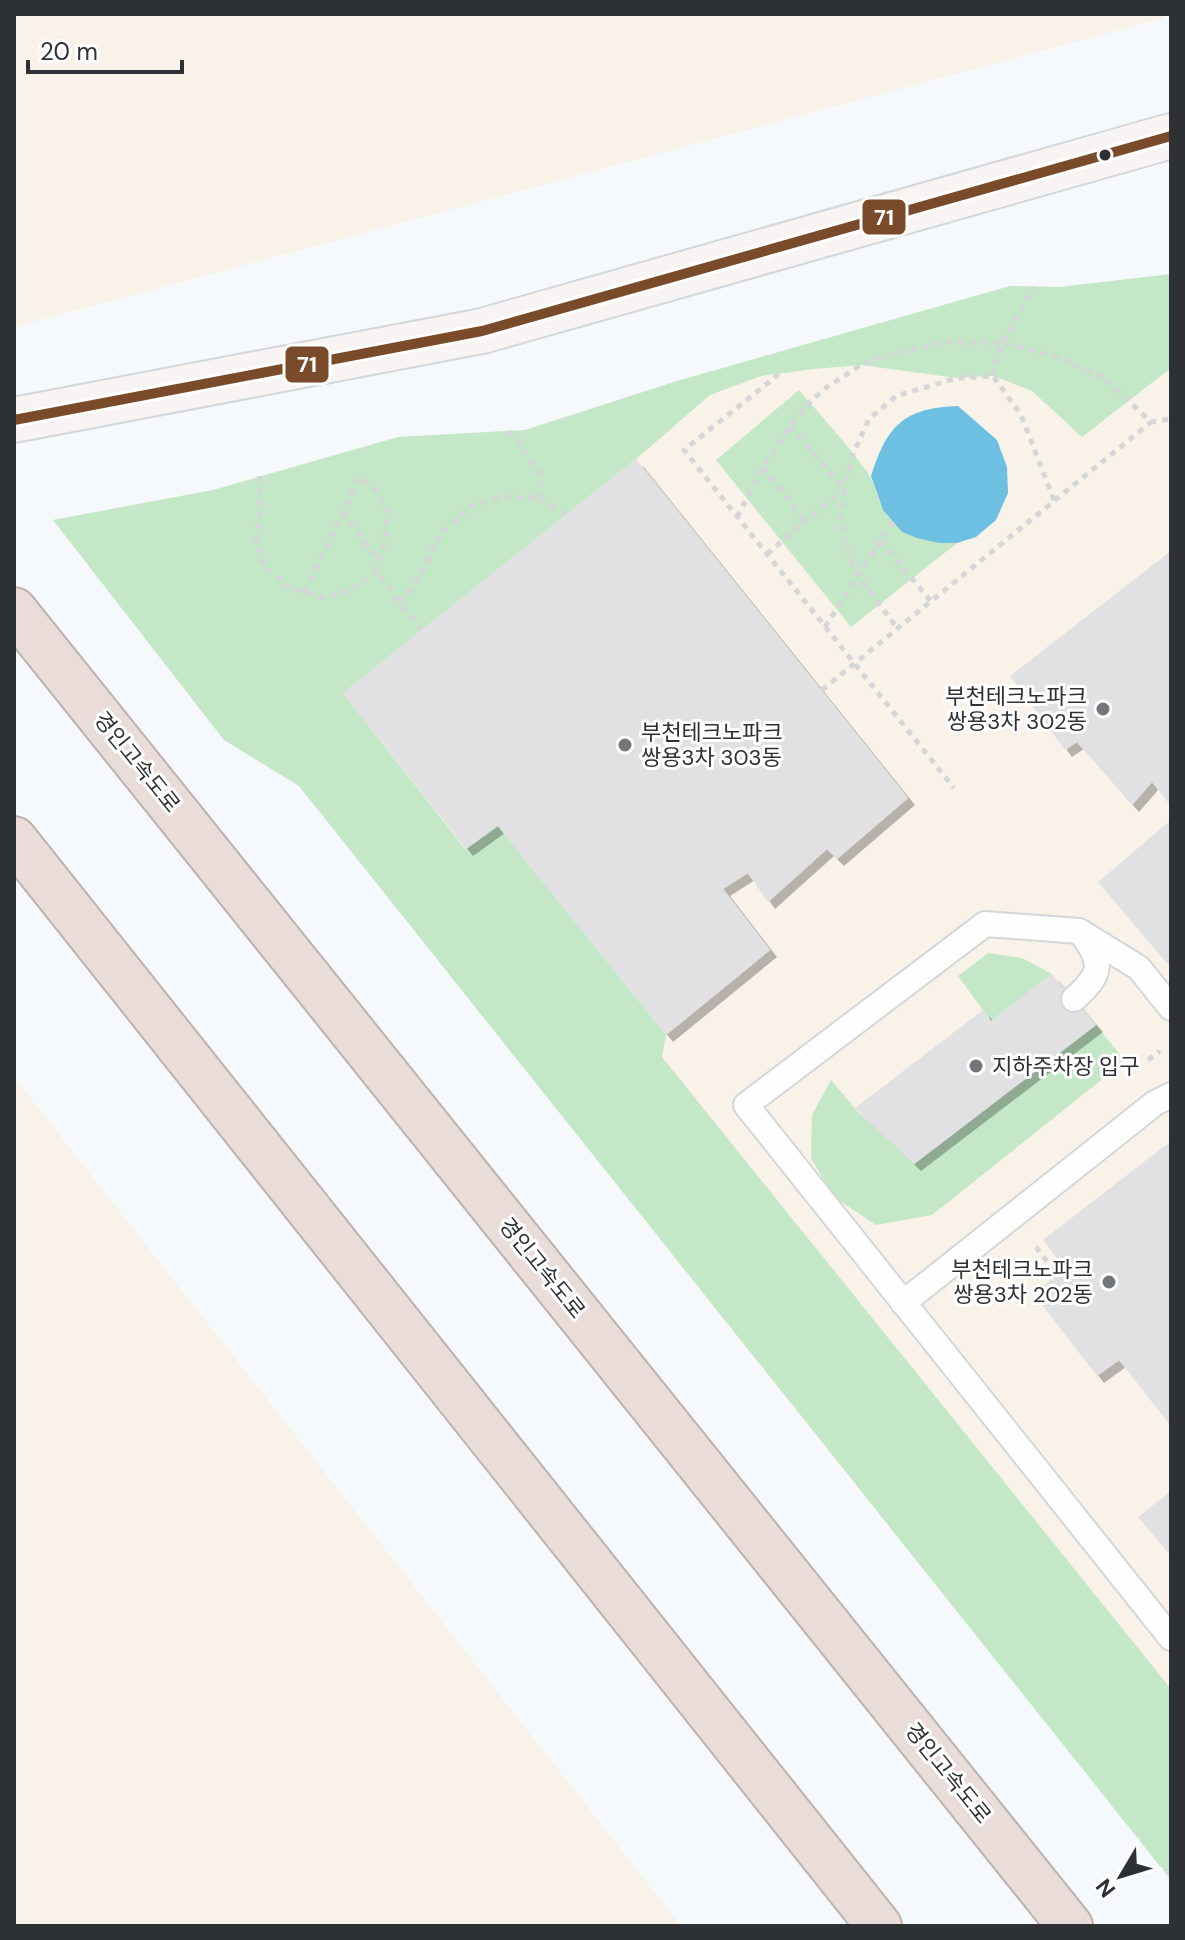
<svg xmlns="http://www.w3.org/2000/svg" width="1185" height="1940" font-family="'DM Sans','Noto Sans KR',sans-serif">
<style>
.industrial{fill:#f8f2e8}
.green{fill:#c4e7c7}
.water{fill:#6ec0e2}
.building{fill:#e1e0e2;filter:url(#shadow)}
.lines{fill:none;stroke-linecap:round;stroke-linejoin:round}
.lane-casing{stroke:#d3d7d9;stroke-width:28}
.secondary-casing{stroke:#d3d7d9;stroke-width:48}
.highway-casing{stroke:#bdb2af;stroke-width:48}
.path{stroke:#d4d6d8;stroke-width:5;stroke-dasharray:6 6;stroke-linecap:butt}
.lane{stroke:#fefefe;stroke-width:24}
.secondary{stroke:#f7f4f3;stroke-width:44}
.highway{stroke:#e9dcd9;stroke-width:44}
.bus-1-casing{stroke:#fff;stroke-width:16}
.bus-1{stroke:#7a4b2a;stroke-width:10}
.bus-dot{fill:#2d3134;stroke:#fff;stroke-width:3}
.poi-dot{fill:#73777a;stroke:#fff;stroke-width:3}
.labels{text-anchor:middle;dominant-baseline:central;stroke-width:6;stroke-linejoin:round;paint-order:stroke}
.poi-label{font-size:22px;fill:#2d3134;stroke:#fff;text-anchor:end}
.street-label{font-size:22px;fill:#2d3134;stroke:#fff}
.line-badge{stroke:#fff;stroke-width:3}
.badge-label{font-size:22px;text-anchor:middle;font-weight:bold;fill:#fff}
</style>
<defs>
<filter id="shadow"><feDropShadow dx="7" dy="7" stdDeviation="0" flood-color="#0004"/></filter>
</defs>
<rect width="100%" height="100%" fill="#f6f9fb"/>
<!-- industrial -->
<path class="industrial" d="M14 14H1164V18L14 327Z
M1171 274V1880L299 786 224 740 53 520 213 490 398 437 525 430 677 381 1010 286 1060 287Z
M14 1077 681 1926H14Z"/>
<!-- green -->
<path class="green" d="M1171 274V368L1082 437 1032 391 993 376 957 378 861 365 814 369 761 376 710 395 636 459 343 693 465 849 498 826 666 1035 662 1057 1171 1689V1880L299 786 224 740 53 520 213 490 398 437 525 430 677 381 1010 286 1060 287Z
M799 390C822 417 847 444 868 473 874 481 875 492 880 502 895 536 923 542 957 543L851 627 716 460Z
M988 953 1022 958 1052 974 991 1021 958 976Z
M1096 1025 1125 1061 932 1215 876 1225 834 1197 811 1158 812 1115 831 1080 859 1113 914 1164Z"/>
<!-- water -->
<path class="water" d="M958 406 997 440 1007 467 1008 493 996 520 976 537 957 543H939L917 538 902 532 883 510 871 476C887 425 904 408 958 406Z"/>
<!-- building -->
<path class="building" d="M636 459 908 798 837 859 827 849 768 902 748 873 723 889 770 950 666 1035 498 826 466 849 343 693Z
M1171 551V806L1152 782 1132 805 1077 742 1065 750 1010 676Z
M1171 820V968L1098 882Z
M1052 974 1096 1025 914 1164 855 1108 983 1010 991 1021Z
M1171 1141V1426L1119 1360 1097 1376 1033 1293 1065 1269 1043 1240Z
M1171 1491V1556L1138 1517Z"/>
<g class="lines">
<!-- lane casing -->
<g class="lane-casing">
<path id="lane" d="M1074 999C1102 974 1104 963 1081 933
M1171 1008 1139 968 1079 931 985 924 746 1105 1171 1638
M903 1303 1155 1103 1171 1095"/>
</g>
<!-- secondary casing -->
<g class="secondary-casing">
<path id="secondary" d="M14 420 482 331 1171 136"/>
</g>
<!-- highway casing -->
<g class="highway-casing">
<path id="highway" d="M14 610 1070 1926
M14 839 879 1926"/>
</g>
<!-- path -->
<path class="path" d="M779 374 684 450 954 788
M993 376 1001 343 1034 287
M790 426 844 489 840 522 849 555 858 575 897 628
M509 431 539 471V498
M763 467 806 522
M260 476 261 506 256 537 263 566 291 588 322 598 350 591 376 571 399 601
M342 513 379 560
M737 517 763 467 790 426 810 402 827 387 861 365 894 354 948 342 1001 343 1059 357 1106 379 1151 422 1171 419
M880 541 931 601
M767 554 844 489 853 454 869 419 896 396 957 378 993 376 1021 415 1054 500
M305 592 359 477C398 501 387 534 376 571
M825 627 893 522
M421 630 399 601 414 587 440 535 471 506 503 497 539 498 565 515
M822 690 1151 422
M1148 1060 1160 1051
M1036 1247 1057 1275"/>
<!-- lane -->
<use href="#lane" class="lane"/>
<!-- secondary -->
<use href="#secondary" class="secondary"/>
<!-- highway -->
<use href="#highway" class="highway"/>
<!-- bus-1 casing -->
<g class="bus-1-casing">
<path id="bus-1" d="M14 420 482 331 1171 136"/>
</g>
<!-- bus-1 -->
<use href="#bus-1" class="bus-1"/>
</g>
<!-- markers -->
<circle class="bus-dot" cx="1105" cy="155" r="7"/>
<g class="poi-dot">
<circle cx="1103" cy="709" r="8"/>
<circle cx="625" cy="745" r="8"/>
<circle cx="976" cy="1066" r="8"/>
<circle cx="1109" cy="1282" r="8"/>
</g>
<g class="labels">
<!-- poi labels -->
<g class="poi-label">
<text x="1087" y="696">부천테크노파크<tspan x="1087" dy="25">쌍용3차 302동</tspan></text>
<text x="641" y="732" text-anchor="start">부천테크노파크<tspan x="641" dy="25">쌍용3차 303동</tspan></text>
<text x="992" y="1066" text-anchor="start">지하주차장 입구</text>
<text x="1093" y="1269">부천테크노파크<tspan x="1093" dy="25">쌍용3차 202동</tspan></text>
</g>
<!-- street labels -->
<g class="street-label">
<text transform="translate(137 762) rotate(51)">경인고속도로</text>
<text transform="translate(542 1268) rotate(51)">경인고속도로</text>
<text transform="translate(948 1773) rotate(51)">경인고속도로</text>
</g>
</g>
<g class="line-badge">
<rect x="861" y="198" width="46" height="38" rx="8" fill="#7a4b2a"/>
<rect x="284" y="345" width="46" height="39" rx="8" fill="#7a4b2a"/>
</g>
<g class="badge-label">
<text x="884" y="225">71</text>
<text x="307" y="372">71</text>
</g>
<!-- border -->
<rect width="1185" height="1940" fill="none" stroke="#2d3134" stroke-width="32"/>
<!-- north arrow -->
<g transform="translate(1121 1876) rotate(232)" stroke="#ffffff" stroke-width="6" paint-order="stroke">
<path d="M0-6L14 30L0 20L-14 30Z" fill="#2d3134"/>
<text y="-12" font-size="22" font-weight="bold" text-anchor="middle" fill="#2d3134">N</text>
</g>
<!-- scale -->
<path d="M28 60v12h154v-12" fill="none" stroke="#2d3134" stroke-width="4"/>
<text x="40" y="60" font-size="24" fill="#2d3134" stroke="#ffffff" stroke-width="6" paint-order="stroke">20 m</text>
</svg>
